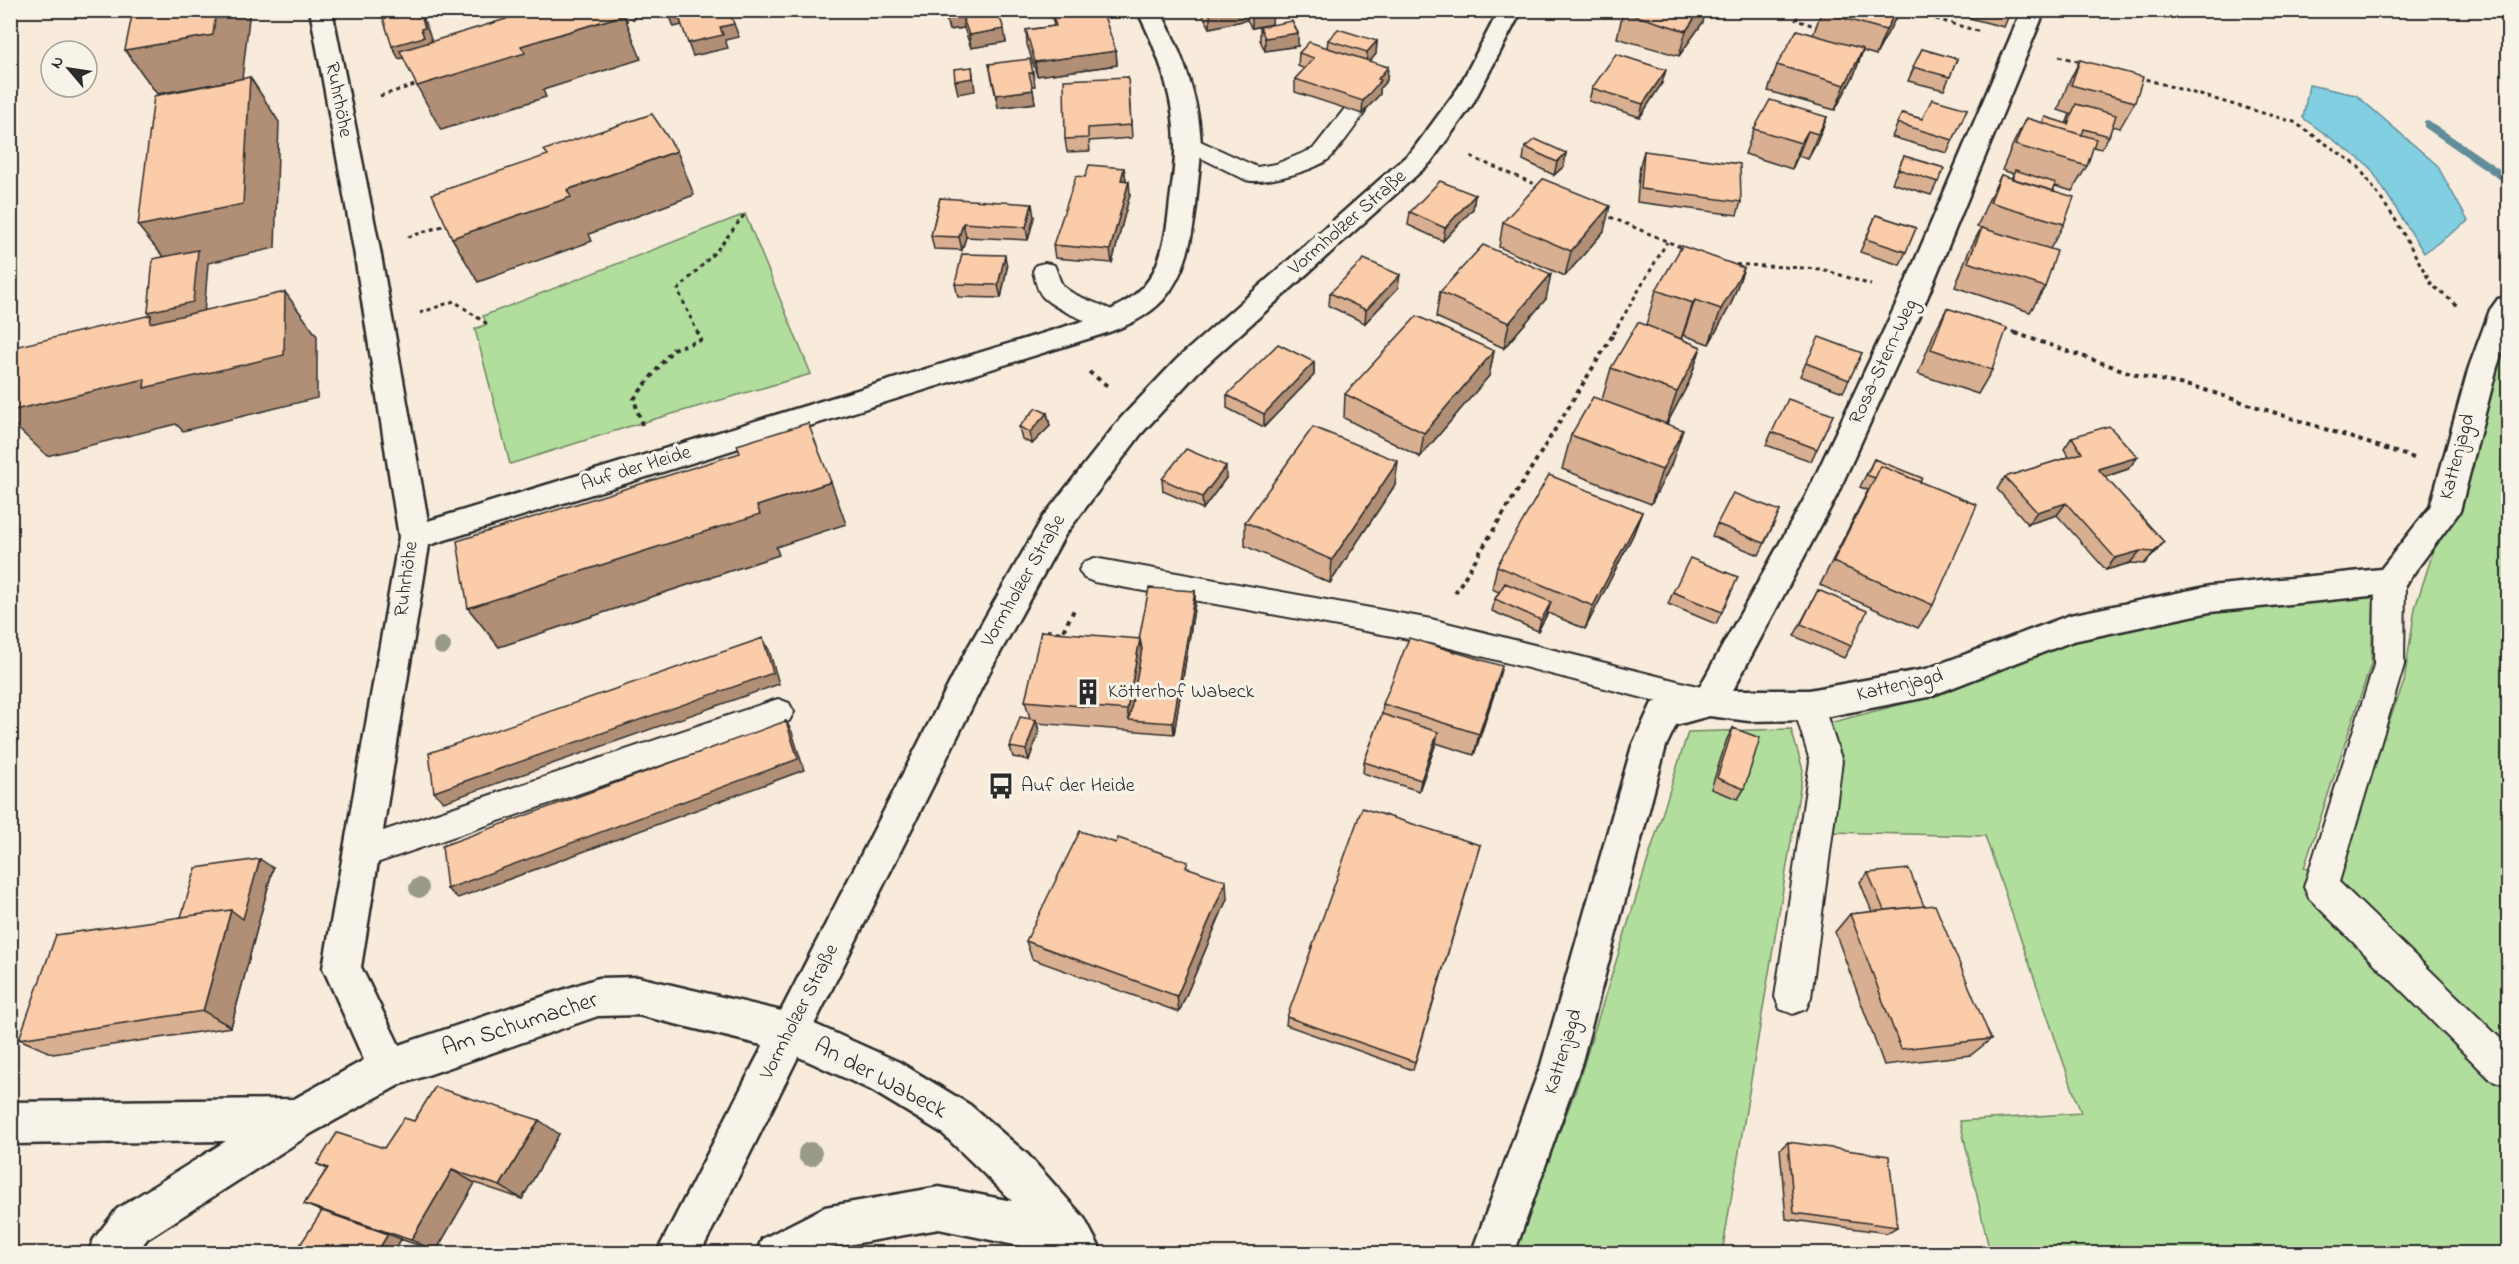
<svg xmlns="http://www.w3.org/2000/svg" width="2519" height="1264" font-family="'Indie Flower',sans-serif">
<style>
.green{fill:#b1de9d;stroke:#6e8464;stroke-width:1.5}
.water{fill:#83cfe2;stroke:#608d99;stroke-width:1.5}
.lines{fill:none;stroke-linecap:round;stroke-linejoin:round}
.stream{fill:#608d99;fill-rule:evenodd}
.lane-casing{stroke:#2b2b2b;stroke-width:4}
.street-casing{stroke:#2b2b2b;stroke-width:5}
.secondary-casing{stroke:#2b2b2b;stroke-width:5}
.path-far1{stroke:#2b2b2b;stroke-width:3;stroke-dasharray:4 4;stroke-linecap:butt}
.path{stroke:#2b2b2b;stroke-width:4;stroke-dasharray:4.5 4.5;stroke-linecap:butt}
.lane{fill:#f7f3e8;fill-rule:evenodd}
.street{fill:#f7f3e8;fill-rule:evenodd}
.secondary{fill:#f7f3e8;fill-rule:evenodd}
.tree{fill:#999a8a}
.wall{fill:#d8af91;stroke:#2b2b2b;stroke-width:1.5}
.shaded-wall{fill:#b08f76;stroke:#2b2b2b;stroke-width:1.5}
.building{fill:#fbcca9;stroke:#2b2b2b;stroke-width:1.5}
.labels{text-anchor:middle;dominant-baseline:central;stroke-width:6;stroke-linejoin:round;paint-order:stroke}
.street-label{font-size:20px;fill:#2b2b2b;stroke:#f7f3e8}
.poi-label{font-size:20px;fill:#2b2b2b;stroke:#f7f3e8;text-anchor:start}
.near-street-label{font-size:24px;fill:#2b2b2b;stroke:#f7f3e8}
</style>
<rect width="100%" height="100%" fill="#f8ebdb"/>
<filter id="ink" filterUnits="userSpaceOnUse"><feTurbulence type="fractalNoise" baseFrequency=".0167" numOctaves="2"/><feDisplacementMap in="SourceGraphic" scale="12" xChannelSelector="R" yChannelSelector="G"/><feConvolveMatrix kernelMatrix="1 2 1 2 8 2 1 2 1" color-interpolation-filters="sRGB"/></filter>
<g filter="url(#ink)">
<!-- green -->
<path class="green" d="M745 214 811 374 634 425 510 464 475 329 487 324 483 316Z
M2508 321V1253H1990L1960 1121 2081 1113 1985 836 1828 832 1829 723 1941 694 2082 638 2223 608 2374 596 2371 664 2304 868 2339 886 2370 771 2404 682 2415 608 2434 549 2454 516Z
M1791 729 1803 770 1722 1253 1511 1254 1575 1092 1688 732Z"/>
<!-- water -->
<path class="water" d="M2309 85 2356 95 2437 165 2468 221 2424 253 2369 166 2303 118Z"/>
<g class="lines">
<!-- stream -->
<path class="stream" d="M2428 120 2508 175V185L2424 127V121Z"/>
<!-- lane casing -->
<g class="lane-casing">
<path id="lane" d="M1354 105 1362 107 1365 112C1355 127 1343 144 1331 157 1318 170 1263 185 1246 180L1179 147 1176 142 1179 137 1187 135 1257 167 1276 164 1313 149 1346 107Z
M1045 263 1054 265C1058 272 1059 282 1064 287 1079 301 1114 305 1124 320L1120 326C1103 331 1056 310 1043 297 1037 291 1035 279 1033 271L1036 265Z
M1094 558 1431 619 1709 689 1720 693 1725 702 1720 711 1709 715 1431 643 1094 582 1084 578 1079 570 1084 562Z
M2390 569 2400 573 2405 581 2404 665 2339 882 2508 1046V1082L2503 1084 2490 1079 2309 898 2304 887 2374 665 2375 581 2380 573Z
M1809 692 1820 696 1842 761 1811 997 1806 1009 1793 1014 1780 1009 1775 997 1810 761 1793 705 1798 696Z
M778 699 789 703 794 712 789 721 362 868 350 864 345 853 350 842 362 838Z"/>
</g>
<!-- street casing -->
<g class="street-casing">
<path id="street" d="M310 10H332L380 250 428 521 1080 322C1103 314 1126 305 1143 287 1161 267 1166 236 1169 210 1171 190 1175 170 1175 151 1176 102 1159 53 1137 10H1160C1182 53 1201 102 1201 151 1200 169 1197 187 1196 206 1192 239 1186 274 1163 300 1146 318 1123 328 1100 335L429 545 361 967 399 1045 598 978 638 977 790 1013 899 1062 970 1105 1028 1155 1084 1218 1103 1254H1057L939 1229 830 1248 821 1254H756L762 1239 825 1207 939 1187 1012 1201 942 1133 871 1090 786 1051 638 1015 598 1016 399 1085 312 1133 147 1239 136 1254H88L94 1239 117 1209 226 1141 10 1144V1102L294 1099 364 1060 323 968 399 537 354 250Z
M2022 10H2045L1927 298 1836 497 1733 690H1809L1926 669 2070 615 2210 586 2381 569 2430 507 2469 367 2490 310 2498 299 2508 297V336L2497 367 2460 511 2401 590 2390 594 2210 612 2073 641 1928 697 1809 720 1749 721 1709 716 1676 725 1666 746 1581 1065 1514 1254H1471L1541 1065 1632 746 1652 703 1698 690 1806 496 1899 298Z"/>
</g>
<!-- secondary casing -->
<g class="secondary-casing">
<path id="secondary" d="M1499 10H1522L1472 105 1430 163 1197 373 1141 434 1065 535 990 671 700 1254H656L966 651 1043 517 1121 418 1177 359 1412 151 1459 87Z"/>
</g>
<!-- path-far1 -->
<path class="path-far1" d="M1802 10 1796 20 1818 27
M1905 10 1981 32
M624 21 649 14 647 10
M2059 56 2084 63
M2138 77 2294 122 2358 166 2395 219 2432 285 2459 307
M380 96 418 84
M1471 157 1542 187
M1603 214 1685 249
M408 237 449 224
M1728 264 1822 269 1871 285
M420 313 454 301 487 324
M2004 329 2020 334
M698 334 678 290 717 250 745 214
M1613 334 1667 242"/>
<!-- path -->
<path class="path" d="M2015 333 2140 376 2199 388 2414 458
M1089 372 1109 387
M642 425 634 399 673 349 701 340 698 333
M1455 593 1614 333
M1047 631 1062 633 1075 608"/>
<!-- lane -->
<use href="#lane" class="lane"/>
<!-- street -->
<use href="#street" class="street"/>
<!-- secondary -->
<use href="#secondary" class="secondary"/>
</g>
<!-- trees -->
<g class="tree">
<circle cx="442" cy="646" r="9"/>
<circle cx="419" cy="888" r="10"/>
<circle cx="810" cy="1154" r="12"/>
</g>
<!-- wall -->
<path class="wall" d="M943 10H997L1006 42 971 48 964 28 949 30Z
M1200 10H1272V24L1298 46 1265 51 1260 40V27L1252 28 1247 20 1210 28Z
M1822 10 1895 19 1876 55 1863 51 1854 75 1835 110 1768 91 1777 65 1813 35Z
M1972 10H2011L2004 27 1969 18Z
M1051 11 1116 51 1117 65 1037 76 1027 44 1026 30 1054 26Z
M1623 12 1703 22 1679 56 1617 38Z
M1328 40 1377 41 1376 54 1370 61 1387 80 1380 88V94L1362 114 1295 92V79L1305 69 1298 66 1299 53 1327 48Z
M1922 49 1957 59 1944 90 1908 81Z
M2080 60 2135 102 2120 128 2112 126 2109 136 2101 149 2093 147 2087 166 2072 191 2055 186 2053 191 2064 224 2050 249 2045 287 2030 312 1955 287 1968 253 1981 228 1977 227 1988 201 2001 175 2011 178 2014 174 2002 170 2013 144 2026 118 2042 123 2045 117 2066 124 2070 114 2058 110 2067 86Z
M989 64 1033 73 1035 86H1032L1035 103 998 108Z
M1128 77 1132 138 1089 141 1090 151 1067 152 1065 139Z
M1662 83 1640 117 1589 101 1592 88Z
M1967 109 1947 153 1892 137 1902 113 1922 119Z
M1827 117 1817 142 1808 159 1798 156 1792 169 1745 154 1754 129Z
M1525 147 1566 153 1564 166 1554 175 1523 160Z
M1644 151 1741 202 1737 215 1637 202 1640 165Z
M1904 156 1944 168 1931 195 1892 183Z
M1124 168 1126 180 1130 194 1112 263 1055 258 1053 245 1085 177Z
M1475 195 1473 209 1443 241 1408 225 1410 212Z
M940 198 1034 217 1028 240 966 237 962 250 934 249 931 236Z
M1876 215 1916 228 1900 265 1860 252Z
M1503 222 1604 231 1565 276 1499 247Z
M1007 268 1001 298 958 297 955 284Z
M1744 268 1731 304 1709 344 1683 335 1681 339 1665 333 1701 347 1689 382 1667 424 1671 465 1651 504 1562 469 1571 435 1602 400 1611 368 1646 325 1656 290Z
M1398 288 1365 323 1329 306 1330 293Z
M1440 292 1546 299 1504 348 1436 317Z
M1947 308 1992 370 1978 394 1918 374 1934 333Z
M1494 351 1489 376 1420 457 1344 418 1345 394Z
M1862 353 1843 392 1800 376 1806 363Z
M1314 362V375L1264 427 1227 408V395Z
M1047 413 1050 426 1032 444 1022 439 1019 427Z
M1833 415 1811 461 1766 445 1772 432Z
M2072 437 2128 469 2105 477 2164 542 2154 554 2144 564 2130 563 2106 570 2057 515 2028 524 1997 489 2005 477 2069 457 2064 449Z
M1874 459 1920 482 1933 605 1918 628 1820 585 1868 490 1860 487Z
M1226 478 1203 509 1163 491 1162 479Z
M1395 485 1330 583 1245 546V522Z
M1780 511 1759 555 1712 536 1717 524Z
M1642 512 1633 535 1585 629 1548 613 1538 631 1492 611 1495 599 1499 592 1492 589 1497 566Z
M1738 577 1716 624 1668 604 1673 592Z
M1818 590 1851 646 1844 658 1794 636Z
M1195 591V603L1174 734 1037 723 1039 731 1029 760 1013 757 1010 747 1030 718 1025 701 1139 639Z
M1496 688 1474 755 1436 743 1419 791 1363 773 1364 762 1382 714 1383 704Z
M1733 728 1744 789 1738 799 1711 789 1727 739Z
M1116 843 1189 868 1227 899 1179 1012 1032 959 1026 941Z
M1480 845 1413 1070 1286 1025 1287 1017Z
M273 868 231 1027 53 1054 19 1039 181 917Z
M1868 873 1924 906 1991 1039 1971 1055 1884 1065 1835 932 1850 914 1872 912 1860 882Z
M414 1121 559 1134 522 1199 475 1183 436 1251 400 1239H401L393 1254H322L300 1245 323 1212 304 1204 327 1169 317 1164 384 1148Z
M1788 1142 1897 1227 1887 1233 1786 1219 1780 1149Z"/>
<!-- shaded-wall -->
<path class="shaded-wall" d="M216 10H250L242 79 157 94 125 50Z
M419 10 425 22 432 41 428 42 431 50 399 59 392 46 421 29Z
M1230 10H1247V20L1210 28V14Z
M1700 10H1706L1703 22 1679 56 1686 31Z
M1896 10H1898L1895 19 1876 55 1886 30Z
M677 11 682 25 674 27 669 14Z
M1273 11 1272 24 1252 28V15Z
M624 15 641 59 543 90 546 97 441 130 417 86 521 46Z
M962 15 964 28 949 30 946 17Z
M734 24 739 37 725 40 728 48 693 56 688 43 720 27Z
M1004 29 1006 42 971 48 969 35Z
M1298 33V46L1265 51V38Z
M1377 41 1376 54 1366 66 1367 52Z
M1863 49 1854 75 1835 110 1845 85Z
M1116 51 1117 65 1037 76 1035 62Z
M972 67 975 91 958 94 955 81Z
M1388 67 1387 80 1380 88V94L1362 114 1363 101 1378 79Z
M1666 70 1662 83 1640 117 1643 104Z
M250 77 279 122 275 248 208 263 204 315 150 323 151 316 148 312 174 270 138 226Z
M1033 90 1035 103 998 108 996 95Z
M1827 117 1817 142 1808 159 1818 134Z
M1808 131 1798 156 1792 169 1801 143Z
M677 151 694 195 589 234 592 241 478 282 452 238 567 190Z
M1566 153 1564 166 1554 175 1557 162Z
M1124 168 1126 181 1121 180Z
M1129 181 1130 194 1112 263 1110 250Z
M1475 195 1473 209 1443 241 1445 228Z
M1032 204 1034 217 1028 240 1026 227Z
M1610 206 1604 231 1565 276 1571 251Z
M963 223 966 237 962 250 959 237Z
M1005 255 1007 268 1001 298 998 285Z
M1744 268 1731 304 1709 344 1721 309Z
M1551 274 1546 299 1504 348 1509 323Z
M1400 275 1398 288 1365 323 1366 310Z
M285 292 317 336V398L183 431 176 424 47 456 10 421V411Z
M1695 300 1683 335 1681 339 1693 303Z
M1701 347 1689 382 1665 427 1677 392Z
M1494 351 1489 376 1420 457 1424 433Z
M1314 362V375L1264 427V414Z
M1047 413 1050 426 1032 444 1030 432Z
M1683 430 1671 465 1651 504 1662 470Z
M2138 457 2128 469 2089 482 2098 469Z
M1398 461 1395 485 1330 583 1332 560Z
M1226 466V478L1203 509 1202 497Z
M831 482 846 524 776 547 779 555 499 647 468 608 757 506Z
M2066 503 2057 515 2028 524 2037 512Z
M1642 512 1633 535 1585 629 1593 606Z
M2164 542 2154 554 2144 564 2154 552Z
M2140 551 2130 563 2106 570 2115 558Z
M1195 591V603L1174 734 1173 723Z
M1551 602 1547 614 1538 631 1541 620Z
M763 638 769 650 779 684 444 802 434 792Z
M1140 639 1143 661 1129 720 1127 710Z
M1502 666 1496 688 1474 755 1479 734Z
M1036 720 1039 731 1029 760 1026 750Z
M786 721 792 732 804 770 458 898 447 889Z
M1438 732 1436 743 1419 791 1421 780Z
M260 859 273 868 231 1027 203 1011 231 910Z
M1226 881 1227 899 1179 1012 1177 996Z
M539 1120 559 1134 522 1199 500 1186Z
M452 1170 475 1183 436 1251 411 1240Z
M388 1234 401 1239 393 1254H376Z"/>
<!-- building -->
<path class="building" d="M133 10H216L213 35 125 50Z
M414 10H419L425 28 421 29 424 37 392 46 383 18Z
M518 10H621L624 15 521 46 525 53 417 86 400 51 506 19 503 15Z
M668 10H729L734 24 720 27 723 35 688 43 677 11 669 14Z
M944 10H997L1004 29 969 35 962 15 946 17Z
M1054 10H1102L1116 51 1035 62 1026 30 1056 26 1051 11Z
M1207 10H1230L1210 14Z
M1249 10H1272L1273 11 1252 15Z
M1624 10H1700L1686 31 1623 12Z
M1822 10H1896L1886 30 1821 12Z
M1997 10H2011L2010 14Z
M1292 21 1298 33 1265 38 1260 27Z
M1338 29 1377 41 1367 52 1328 40Z
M1797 30 1863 49 1845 85 1777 65Z
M1309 42 1388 67 1378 79 1381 80 1363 101 1295 79 1314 58 1299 53Z
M1922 49 1957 59 1950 77 1913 67Z
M1616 54 1666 70 1643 104 1592 88Z
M1030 59 1033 73H1029L1033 90 996 95 989 64Z
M2080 60 2143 77 2135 102 2071 85Z
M972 67 973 78 955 81 954 69Z
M250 77 243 204 138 226 154 96Z
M1128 77 1131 125 1088 128V138L1065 139 1064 80Z
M1932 99 1967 109 1953 140 1897 123 1902 113 1922 119Z
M1770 100 1827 117 1818 134 1808 131 1801 143 1754 129Z
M2076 104 2116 115 2109 136 2084 129 2082 135 2043 123 2045 117 2068 124Z
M652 114 677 151 567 190 571 197 452 238 432 194 548 155 544 150Z
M2026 118 2096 139 2087 166 2015 145Z
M1535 139 1566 153 1557 162 1525 147Z
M1644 151 1740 164 1741 202 1641 189Z
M1904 156 1944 168 1938 182 1898 169Z
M1089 165 1124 168 1121 180 1129 181 1110 250 1053 245 1076 176 1085 177Z
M2015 170 2056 183 2053 191 2012 179Z
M2001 175 2074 197 2064 224 1990 202Z
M1543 179 1610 206 1571 251 1503 222Z
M1440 181 1475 195 1445 228 1410 212Z
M940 198 1032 204 1026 227 963 223 959 237 931 236Z
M1876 215 1916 228 1906 252 1866 239Z
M1982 228 2057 251 2045 287 1968 262Z
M1483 245 1551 274 1509 323 1440 292Z
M1682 246 1744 268 1721 309 1695 300 1693 303 1656 290Z
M198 250 193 302 148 312 153 259Z
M962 254 1005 255 998 285 955 284Z
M1364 259 1400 275 1366 310 1330 293Z
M285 292 284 355 144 388 145 379 10 411V366L14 347 151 315 150 323Z
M1947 308 2007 328 1992 370 1931 349Z
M1417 316 1494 351 1424 433 1345 394Z
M1638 322 1701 347 1677 392 1611 368Z
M1819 337 1862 353 1849 380 1806 363Z
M1278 344 1314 362 1264 414 1227 395Z
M1593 397 1683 430 1662 470 1571 435Z
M1788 399 1833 415 1817 449 1772 432Z
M1036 408 1047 413 1030 432 1019 427Z
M808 423 831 482 757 506 760 514 468 608 457 541 740 453 737 445Z
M2109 426 2138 457 2098 469 2164 542 2154 552 2140 551 2115 558 2066 503 2037 512 2005 477 2082 453 2072 437Z
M1313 427 1398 461 1332 560 1245 522Z
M1186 449 1226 466 1202 497 1162 479Z
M1874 459 1922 478 1920 482 1881 466 1875 478 1867 475Z
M1881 466 1977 505 1933 605 1833 562Z
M1549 475 1642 512 1593 606 1497 566Z
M1733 493 1780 511 1764 543 1717 524Z
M1690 558 1738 577 1722 612 1673 592Z
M1505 583 1551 602 1541 620 1495 599Z
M1149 588 1195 591 1173 723 1129 720 1142 649 1140 639H1139Z
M1818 590 1867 611 1851 646 1801 624Z
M1041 631 1140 639 1127 710 1025 701Z
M763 638 773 673 434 792 429 753Z
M1409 638 1502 666 1479 734 1383 704Z
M1382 714 1438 732 1421 780 1364 762Z
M1020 717 1036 720 1026 750 1010 747Z
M786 721 798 759 447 889 442 846Z
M1733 728 1760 738 1744 789 1717 778Z
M1362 808 1480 845 1415 1062 1287 1017Z
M1080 831 1116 843 1118 838 1188 862 1186 867 1226 881 1177 996 1026 941Z
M260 859 243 919 231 910 181 917 196 868Z
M1909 869 1924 906 1884 910 1868 873Z
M1935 905 1991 1039 1901 1049 1850 914Z
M231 910 203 1011 19 1039 56 935Z
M435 1087 539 1120 500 1186 452 1170 411 1240 304 1204 328 1168 317 1164 337 1133 384 1148 404 1118 414 1121Z
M1788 1142 1889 1156 1897 1227 1794 1213Z
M322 1211 388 1234 376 1254H324L300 1245Z"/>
</g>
<!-- icons -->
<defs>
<g id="building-bare" transform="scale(2.07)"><path d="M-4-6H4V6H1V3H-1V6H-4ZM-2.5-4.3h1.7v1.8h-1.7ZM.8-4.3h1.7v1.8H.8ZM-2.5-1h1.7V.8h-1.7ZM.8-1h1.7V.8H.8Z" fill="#2b2b2b" stroke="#f7f3e8" stroke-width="2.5" paint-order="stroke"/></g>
<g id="bus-bare" transform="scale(2.07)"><path d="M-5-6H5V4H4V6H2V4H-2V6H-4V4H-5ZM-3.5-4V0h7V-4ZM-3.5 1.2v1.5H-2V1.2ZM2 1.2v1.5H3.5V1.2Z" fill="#2b2b2b" stroke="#f7f3e8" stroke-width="2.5" paint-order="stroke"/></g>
</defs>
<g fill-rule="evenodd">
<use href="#building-bare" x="1088" y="692"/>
<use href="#bus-bare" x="1001" y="786"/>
</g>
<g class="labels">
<!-- street labels -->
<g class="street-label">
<text transform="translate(338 100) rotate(79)">Ruhrhöhe</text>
<text transform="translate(1348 223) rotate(-41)">Vormholzer Straße</text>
<text transform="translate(1884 362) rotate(-65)">Rosa-Stern-Weg</text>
<text transform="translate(2458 457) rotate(-75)">Kattenjagd</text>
<text transform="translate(636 469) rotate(-17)">Auf der Heide</text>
<text transform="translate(407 579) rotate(-82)">Ruhrhöhe</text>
<text transform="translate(1024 581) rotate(-60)">Vormholzer Straße</text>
<text transform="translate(1900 686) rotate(-13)">Kattenjagd</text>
<text transform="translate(800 1012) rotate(-63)">Vormholzer Straße</text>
<text transform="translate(1564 1052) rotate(-73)">Kattenjagd</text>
</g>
<!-- poi labels -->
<g class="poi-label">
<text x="1108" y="692">Kötterhof Wabeck</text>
<text x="1021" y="786">Auf der Heide</text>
</g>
<!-- near-street labels -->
<g class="near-street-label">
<text transform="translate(520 1025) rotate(-18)">Am Schumacher</text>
<text transform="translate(880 1079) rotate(28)">An der Wabeck</text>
</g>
</g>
<!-- margin -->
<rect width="2519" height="1264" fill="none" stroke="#f7f3e8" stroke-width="36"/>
<rect x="18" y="18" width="2483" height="1228" fill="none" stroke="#2b2b2b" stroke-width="2" filter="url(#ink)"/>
<!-- north arrow -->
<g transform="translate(69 69) rotate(299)"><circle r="28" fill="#f7f3e8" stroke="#a5a39c" stroke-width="1.5"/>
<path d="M0-4.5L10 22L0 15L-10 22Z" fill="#2b2b2b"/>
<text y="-9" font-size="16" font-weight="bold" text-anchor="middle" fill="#2b2b2b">N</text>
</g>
</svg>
